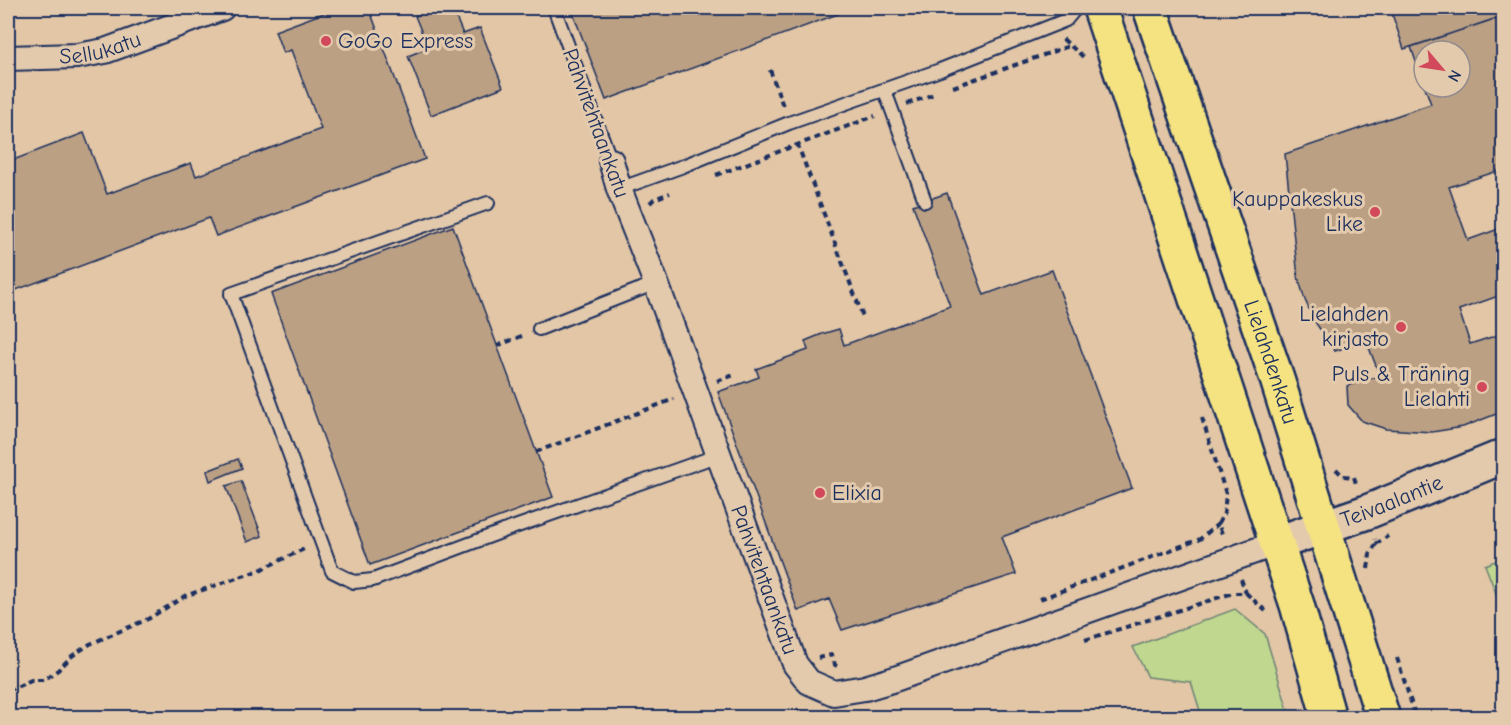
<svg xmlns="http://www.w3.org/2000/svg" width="1511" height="725" font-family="'Comic Neue',sans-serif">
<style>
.green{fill:#bfd78e;stroke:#6d8376;stroke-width:1.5}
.building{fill:#bba084;stroke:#1b2f5e;stroke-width:1.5}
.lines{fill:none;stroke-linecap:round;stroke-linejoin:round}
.service-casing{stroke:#1b2f5e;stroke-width:16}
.minor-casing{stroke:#1b2f5e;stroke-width:28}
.secondary-casing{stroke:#1b2f5e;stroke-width:38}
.primary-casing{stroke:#1b2f5e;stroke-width:38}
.path{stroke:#1b2f5e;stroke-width:4;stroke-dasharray:6 4.5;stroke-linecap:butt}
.service{stroke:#e4caac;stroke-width:12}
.minor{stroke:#e4caac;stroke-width:24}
.secondary{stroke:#e4caac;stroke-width:33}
.primary{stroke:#f5e382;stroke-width:33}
.poi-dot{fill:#d1495b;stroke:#e4caac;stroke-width:2}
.labels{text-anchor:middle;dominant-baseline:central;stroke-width:6;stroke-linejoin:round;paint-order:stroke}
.poi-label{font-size:22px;fill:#1b2f5e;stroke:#e4caac;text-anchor:end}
.street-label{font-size:22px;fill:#1b2f5e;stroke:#e4caac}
</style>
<rect width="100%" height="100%" fill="#e2c6a5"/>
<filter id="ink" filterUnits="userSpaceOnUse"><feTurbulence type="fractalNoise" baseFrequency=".0167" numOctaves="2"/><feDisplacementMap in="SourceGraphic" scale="12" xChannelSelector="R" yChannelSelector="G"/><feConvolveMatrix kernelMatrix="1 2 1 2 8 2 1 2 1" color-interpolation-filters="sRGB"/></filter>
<g filter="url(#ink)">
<!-- green -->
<path class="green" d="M1503 558 1504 606H1501L1485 565Z
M1235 609 1265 634 1290 717H1202L1191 682 1148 677 1133 647Z"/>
<!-- building -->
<path class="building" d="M337 8H369L425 159 216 236 209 218 8 293V162L84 133 107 194 191 163 196 176 321 129 291 50 283 53 275 31Z
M438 8H452L463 34 480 28 503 87 431 115 408 56 428 48 415 16Z
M571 8H854L606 100Z
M1390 8H1504V16L1404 49Z
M1497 18 1504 36V103H1502L1504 107V169L1449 187 1468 240 1504 227V294L1459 310 1470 344 1504 333V411L1463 427 1432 432 1386 429 1362 421 1348 405 1347 386 1380 376 1366 340 1335 351 1315 322 1305 300 1298 277 1285 154 1431 104 1425 87H1460V51H1424V85L1411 47Z
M947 193 984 295 1052 270 1132 488 1002 537 1016 574 842 630 829 599 798 611 718 392 759 377 756 369 808 350 805 341 822 334 839 329 844 345 950 306 913 205Z
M453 226 553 497 370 565 271 294Z
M238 459 242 468 210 481 207 471Z
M241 481 262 536 247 542 226 486Z"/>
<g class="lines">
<!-- service casing -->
<g class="service-casing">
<path id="service" d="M554 8 611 161
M885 91 925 201
M619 189 683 166 789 123 940 70 1056 24 1066 20 1076 8
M488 203 231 294 332 571 354 582 373 580 509 529 719 455
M539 329 656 283"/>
</g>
<!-- minor casing -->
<g class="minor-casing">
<g id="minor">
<path id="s1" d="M8 58 77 56 105 51 222 8"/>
<path id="s2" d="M611 161 619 189 656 283 795 664 809 682 834 693 865 688 892 680 1277 543"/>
</g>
</g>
<!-- secondary casing -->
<g class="secondary-casing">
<g id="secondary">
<path id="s3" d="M1277 543 1367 512 1504 456"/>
</g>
</g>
<!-- primary casing -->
<g class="primary-casing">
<g id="primary">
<path d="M1100 8 1297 605 1329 718"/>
<path id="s4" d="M1150 8 1277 379 1383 718"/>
</g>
</g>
<!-- path -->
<path class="path" d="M1063 39C1071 47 1079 52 1086 60
M770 70 783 106
M953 87 1069 46
M907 104 934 94
M797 143 863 317
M716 175 875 116
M650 203 654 199 670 193
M497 346 524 335
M717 381 734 375
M1202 418 1226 494 1224 513 1218 524 1223 536
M536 452 674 399
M1336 469 1343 476 1354 477 1357 487
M1376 544 1388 536
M1368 569 1370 554 1376 544 1375 539
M1241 579 1246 593
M1040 599 1200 539 1218 524
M1085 640 1233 593H1246L1269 614
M818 658 832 655 835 665 839 667
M1397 658 1416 718
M8 691 31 680H43L58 670 72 656 90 644 148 619 185 596 260 570 306 548
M796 709 800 713 810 718"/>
<!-- service -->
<use href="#service" class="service"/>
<!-- minor -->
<use href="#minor" class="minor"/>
<!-- secondary -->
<use href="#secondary" class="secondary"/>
<!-- primary -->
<use href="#primary" class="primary"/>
</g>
</g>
<!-- markers -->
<g class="poi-dot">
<circle cx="326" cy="41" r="6"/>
<circle cx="1375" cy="212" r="6"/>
<circle cx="1401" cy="327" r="6"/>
<circle cx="1482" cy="387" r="6"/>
<circle cx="820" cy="493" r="6"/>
</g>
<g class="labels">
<!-- poi labels -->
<g class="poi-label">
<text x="338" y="41" text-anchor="start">GoGo Express</text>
<text x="1363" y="199">Kauppakeskus<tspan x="1363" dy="25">Like</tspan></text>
<text x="1389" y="314">Lielahden<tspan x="1389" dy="25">kirjasto</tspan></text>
<text x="1470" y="374">Puls &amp; Träning<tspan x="1470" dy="25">Lielahti</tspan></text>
<text x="832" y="493" text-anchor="start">Elixia</text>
</g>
<!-- street labels -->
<g class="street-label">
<text stroke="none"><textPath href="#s1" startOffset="93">Sellukatu</textPath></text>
<text transform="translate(596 123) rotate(70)">Pahvitehtaankatu</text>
<text stroke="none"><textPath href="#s4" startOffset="374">Lielahdenkatu</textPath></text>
<text stroke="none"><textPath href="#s3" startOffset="122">Teivaalantie</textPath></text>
<text stroke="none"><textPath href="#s2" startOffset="446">Pahvitehtaankatu</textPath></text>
</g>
</g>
<!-- margin -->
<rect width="1511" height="725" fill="none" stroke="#e4caac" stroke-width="30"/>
<rect x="15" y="15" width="1481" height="695" fill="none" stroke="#1b2f5e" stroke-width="2" filter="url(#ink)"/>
<!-- north arrow -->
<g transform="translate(1442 69) rotate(119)"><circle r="28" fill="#e4caac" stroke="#948c8d" stroke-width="1.5"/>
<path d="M0-4.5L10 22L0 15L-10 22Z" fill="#d1495b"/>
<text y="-9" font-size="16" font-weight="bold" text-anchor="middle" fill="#1b2f5e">N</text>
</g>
</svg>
